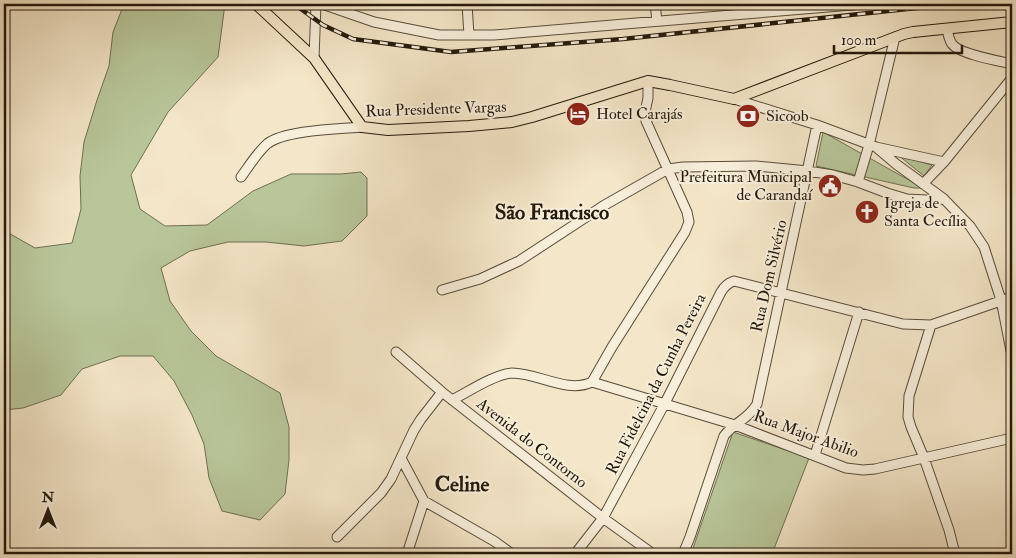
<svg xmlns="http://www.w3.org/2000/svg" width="1016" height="558" font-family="'IM FELL Double Pica',serif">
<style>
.green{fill:#b8c699;stroke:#6e7052}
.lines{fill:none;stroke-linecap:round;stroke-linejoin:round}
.minor-casing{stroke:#584c3a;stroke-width:11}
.major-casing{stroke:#24190b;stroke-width:12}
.minor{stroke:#f8efdb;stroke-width:9}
.major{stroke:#f4e6c8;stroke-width:10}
.rail-casing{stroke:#24190b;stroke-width:4.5}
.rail{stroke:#f8efdb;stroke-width:2.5;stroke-dasharray:8;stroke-linecap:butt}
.labels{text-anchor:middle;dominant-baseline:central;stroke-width:4;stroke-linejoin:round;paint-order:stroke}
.street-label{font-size:16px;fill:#24190b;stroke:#f8efdb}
.poi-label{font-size:16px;fill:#24190b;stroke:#f8efdb;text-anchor:start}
.district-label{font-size:21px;font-weight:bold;fill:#24190b;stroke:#f8efdb}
</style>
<rect width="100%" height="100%" fill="#f4e6c8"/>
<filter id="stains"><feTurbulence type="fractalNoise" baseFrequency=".004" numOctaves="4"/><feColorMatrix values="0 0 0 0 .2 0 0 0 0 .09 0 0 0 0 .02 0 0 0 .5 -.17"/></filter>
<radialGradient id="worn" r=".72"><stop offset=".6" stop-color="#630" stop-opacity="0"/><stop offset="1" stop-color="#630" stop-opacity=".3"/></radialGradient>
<!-- green -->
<path class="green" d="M124 4H225L218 57 168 112 131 175 140 209 165 226 207 225 253 191 291 174H341L361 172 367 178V216L342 241 304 246 266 242H228L190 251 161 268 170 301 191 331 216 356 280 393 289 427V460L285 494 260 520 222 511 209 478 204 444 192 415 174 381 153 356H120L82 369 61 395 23 408 4 410V226L5 231 35 248 72 243 81 209 80 176 84 142 97 100 109 66 113 32Z
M823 132 923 188H914L816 166Z
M898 155 932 165 924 176Z
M733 432 809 458 772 554H691Z"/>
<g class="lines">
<!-- minor casing -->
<g class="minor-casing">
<path id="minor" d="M322 4 374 22 439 35H494L864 4
M467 4 469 35
M655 4 657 21
M947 29C948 34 949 40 952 44 959 54 999 61 1012 64
M314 58 316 4
M734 99 817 125 876 147 944 162
M876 147 896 164 944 199 970 226 984 247 1001 300 1012 356
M241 177C249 166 257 153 267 144 284 130 339 129 362 127
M858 182 869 145 895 37
M923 184 944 162 1012 78
M442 290 480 279 519 261 603 206 668 169 683 167 756 166 808 171 833 175 858 182 887 193 907 199 927 200 944 199
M931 325 909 396 908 417 911 427 924 458 949 530 955 554
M396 352 442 392 603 518 653 554
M592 382 735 425 846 468 863 470 875 469 1012 438
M452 400C468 392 495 374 512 373 539 373 567 394 592 382L612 347 685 232 689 222 687 212 646 121 645 112 648 98V81
M815 455 859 312
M401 458 424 501 407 554
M424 501 494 541 512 554
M337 537 381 493 391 479 414 430 421 419 442 392
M575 554 603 518 665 403 721 292C724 287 728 283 734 281L903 324 931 325 1012 297
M683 554 690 537 724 436C734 422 748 420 757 404L817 125"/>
</g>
<!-- major casing -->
<g class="major-casing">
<path id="major" d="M256 4 314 58 362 127 388 130 469 126 512 122 532 117 648 81 670 85 734 99 904 34 913 32 1012 22"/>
</g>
<!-- minor -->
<use href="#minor" class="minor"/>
<!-- major -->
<use href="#major" class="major"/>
<!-- rail casing -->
<g class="rail-casing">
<path id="rail" d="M294 4 323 25 353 39 451 52 623 39 955 4"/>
</g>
<!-- rail -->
<use href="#rail" class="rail"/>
</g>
<!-- icons -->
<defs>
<g id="hotel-disc" transform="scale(1.25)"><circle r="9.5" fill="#8f2418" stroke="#f8efdb"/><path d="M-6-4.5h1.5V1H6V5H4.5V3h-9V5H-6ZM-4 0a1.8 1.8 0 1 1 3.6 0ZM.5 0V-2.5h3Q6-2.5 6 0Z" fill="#fff"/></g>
<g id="bank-disc" transform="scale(1.25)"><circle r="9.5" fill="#8f2418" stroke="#f8efdb"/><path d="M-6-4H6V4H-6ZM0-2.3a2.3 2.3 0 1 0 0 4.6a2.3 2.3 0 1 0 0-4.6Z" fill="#fff"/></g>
<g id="civic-disc" transform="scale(1.25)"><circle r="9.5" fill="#8f2418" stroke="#f8efdb"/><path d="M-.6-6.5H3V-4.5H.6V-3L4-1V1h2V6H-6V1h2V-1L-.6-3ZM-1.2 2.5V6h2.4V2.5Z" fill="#fff"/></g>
<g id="church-disc" transform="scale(1.25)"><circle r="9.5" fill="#8f2418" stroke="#f8efdb"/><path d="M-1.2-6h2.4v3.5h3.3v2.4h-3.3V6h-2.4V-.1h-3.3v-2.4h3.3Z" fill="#fff"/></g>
</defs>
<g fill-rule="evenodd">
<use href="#hotel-disc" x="578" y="114"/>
<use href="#bank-disc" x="748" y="116"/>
<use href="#civic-disc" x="830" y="186"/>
<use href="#church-disc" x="867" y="212"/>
</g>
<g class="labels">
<!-- street labels -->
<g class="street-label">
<text transform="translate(436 109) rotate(-2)">Rua Presidente Vargas</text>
<text transform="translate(769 276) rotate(-77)">Rua Dom Silvério</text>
<text transform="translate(656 384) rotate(-63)">Rua Fidelcina da Cunha Pereira</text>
<text transform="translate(806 434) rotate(20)">Rua Major Abilio</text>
<text transform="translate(532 443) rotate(38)">Avenida do Contorno</text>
</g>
<!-- poi labels -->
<g class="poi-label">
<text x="596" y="114">Hotel Carajás</text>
<text x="766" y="116">Sicoob</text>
<text x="812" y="177" text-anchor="end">Prefeitura Municipal<tspan x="812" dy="18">de Carandaí</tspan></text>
<text x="884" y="203">Igreja de<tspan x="884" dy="18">Santa Cecília</tspan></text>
</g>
<!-- district labels -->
<g class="district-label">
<text x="552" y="212">São Francisco</text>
<text x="462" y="484">Celine</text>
</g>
</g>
<!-- margin -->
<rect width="1016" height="558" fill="none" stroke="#f4e6c8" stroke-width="20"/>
<rect x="5" y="5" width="1006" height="548" fill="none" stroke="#24190b" stroke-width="2.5"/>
<rect x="10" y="10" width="996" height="538" fill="none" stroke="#24190b"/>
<!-- north arrow -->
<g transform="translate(48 510)" stroke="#f8efdb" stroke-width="4" paint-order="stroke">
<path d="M0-4L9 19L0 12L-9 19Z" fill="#24190b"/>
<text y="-8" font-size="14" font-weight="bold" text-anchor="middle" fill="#24190b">N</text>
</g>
<!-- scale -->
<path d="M834 45v8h128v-8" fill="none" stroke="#24190b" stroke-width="2.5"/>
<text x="841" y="45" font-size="15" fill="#24190b" stroke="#f8efdb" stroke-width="4" paint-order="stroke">100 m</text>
<rect width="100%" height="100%" filter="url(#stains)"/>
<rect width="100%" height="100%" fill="url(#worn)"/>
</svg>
